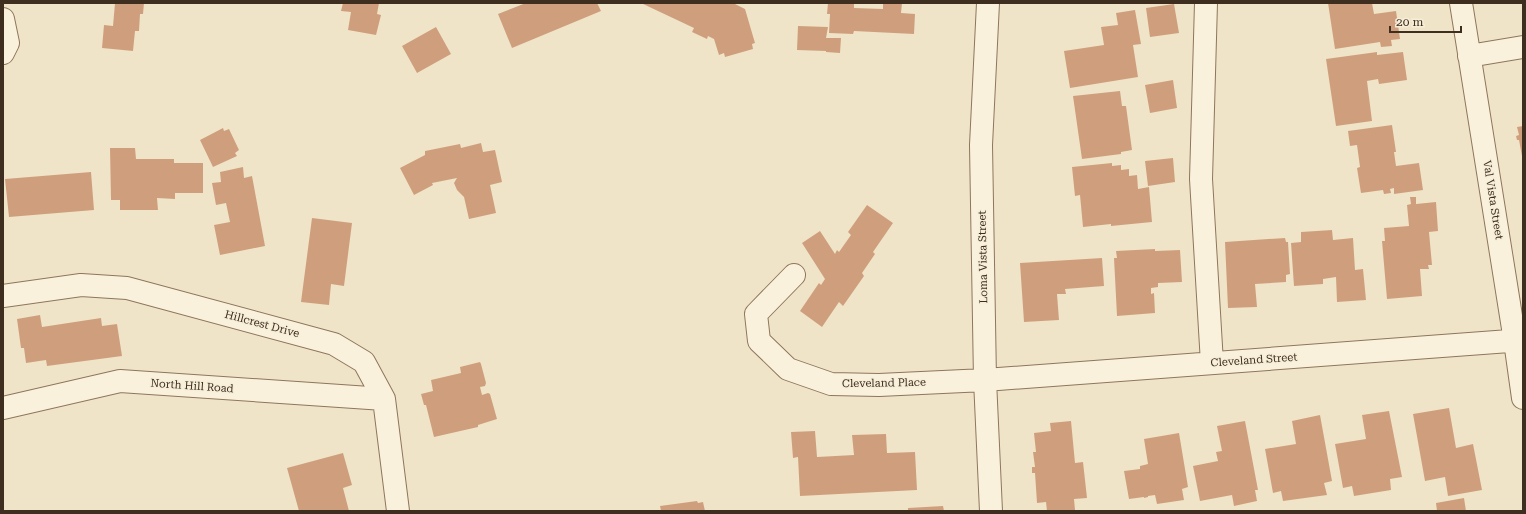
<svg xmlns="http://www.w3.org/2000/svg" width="1526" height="514" font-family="'Roboto Serif',serif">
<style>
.building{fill:#cf9f7d}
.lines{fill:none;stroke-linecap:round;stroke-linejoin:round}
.minor-casing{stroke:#8d765c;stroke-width:24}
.minor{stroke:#faf1dc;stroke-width:22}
.labels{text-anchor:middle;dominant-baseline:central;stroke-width:3;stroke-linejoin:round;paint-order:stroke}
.street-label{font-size:11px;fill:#3d2e20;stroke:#f7eed8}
</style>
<rect width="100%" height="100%" fill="#f0e4c8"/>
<!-- building -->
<path class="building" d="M115 3H144L143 14H140L139 31H135L133 51 102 48 104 25 113 26Z
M343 3H379L377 14 381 15 376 35 348 30 351 12 341 11Z
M526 3H597L601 11 512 48 498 14Z
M641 3H733L745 9 755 43 752 44 753 49 725 57 724 53 719 55 714 39 708 36 707 39 692 32 694 28Z
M828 3H854V8L883 9V3H902L901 13 915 14 914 34 854 31 853 34 829 33 830 14H827Z
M1328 3H1372L1374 14 1396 11 1400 39 1391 40 1392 46 1381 47 1380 42 1335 49Z
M1174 4 1179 33 1150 37 1146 8Z
M1135 10 1141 44 1133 45 1138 77 1070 88 1064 51 1104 45 1101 27 1118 25 1116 13Z
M798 26 828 27 826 38H841L840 53 826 52V51L797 50Z
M436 27 451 54 417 73 402 46Z
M1377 52V55L1403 52 1407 80 1379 84 1378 79 1367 81 1372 121 1336 126 1326 59Z
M1173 80 1177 108 1150 113 1145 85Z
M1120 91 1122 106H1126L1132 150 1121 152V154L1082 159 1073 96Z
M1392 125 1396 152H1394L1396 166 1419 163 1423 190 1394 194V188L1390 189 1391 193 1384 194 1383 190 1361 193 1357 168 1360 167 1357 145 1350 146 1348 131Z
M1523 126V156H1522L1519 140H1517L1516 136 1519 135 1517 127Z
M223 128 224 131 229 129 239 150 235 153 237 156 213 167 200 140Z
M481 143 483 152 495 150 502 182 490 185 496 213 469 219 464 197 457 190 454 183 457 178 432 183 433 185 414 195 400 168 425 155V151L460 144 461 148Z
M110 148H135L136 159H174V163H203V193H175V199L157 198 158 210H120V200H111Z
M1173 158 1175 182 1148 186 1145 161Z
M1112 163V166L1121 165V170L1129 169V176L1137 175 1138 189 1149 187 1152 222 1111 226V224L1083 227 1080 195 1075 196 1072 167Z
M243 167 244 178 252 176 265 246 220 255 214 225 230 222 226 203 216 205 212 183 221 182 220 172Z
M91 172 94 210 9 217 5 179Z
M1410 197H1416V204L1436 202 1438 231 1429 232 1432 265H1428L1429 269H1420L1422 296 1387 299 1382 241H1385L1384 228 1409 226 1407 205 1411 204Z
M867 205 893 223 873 252 875 254 862 273 864 276 843 306 839 302 822 327 800 311 819 283 821 285 825 279 802 243 820 231 835 254 837 250 839 252 851 235 848 232Z
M312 218 352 223 344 286 331 284 329 305 301 302Z
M1332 230 1333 240 1353 238 1355 270 1363 269 1366 300 1337 302 1336 277 1323 279V284L1294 286 1291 243 1301 242V232Z
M1285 238 1286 242H1288L1290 274 1286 275V282L1255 284 1257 307 1228 308 1225 242Z
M1155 249V251L1180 250 1182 282 1158 283V287L1151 288V294L1154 293 1155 313 1117 316 1114 258H1117L1116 251Z
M1102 258 1104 286 1065 289 1066 294H1057L1059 320 1024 322 1020 263Z
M40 315 42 327 101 318 102 326 117 324 122 356 47 366 46 360 26 363 24 348H21L17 319Z
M480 362 481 364 486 383 485 386 480 387 482 395 488 393 490 394 497 419 478 425V427L434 437 426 405H424L421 394 433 391 431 380 461 373 460 367Z
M1449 408 1456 448 1473 444 1482 490 1448 496 1445 477 1425 481 1413 414Z
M1389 411 1402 477 1390 479 1391 490 1354 496 1352 486 1343 488 1335 444 1366 439 1362 415Z
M1320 415 1332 481 1324 483 1327 495 1283 501 1281 491 1273 493 1265 449 1296 444 1292 421Z
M1071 421 1075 463 1083 462 1087 498 1074 499 1075 510 1047 511 1046 502 1037 503 1035 473H1032V467H1035L1033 452H1036L1034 433 1051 431 1050 423Z
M1245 421 1258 490H1255L1257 501 1234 506 1232 495 1200 501 1193 466 1218 461 1216 452 1222 451 1217 426Z
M815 431 817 457 854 455 852 435 886 434 887 453 915 452 917 490 800 496 798 457 793 458 791 432Z
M1179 433 1188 487 1182 489 1184 500 1157 504 1155 495 1148 496V497L1144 498V497L1129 499 1124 471 1140 469V466L1148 464 1144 439Z
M343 453 352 485 343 488 349 511H299L287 468Z
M1464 498 1466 511H1437L1436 503Z
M697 501 698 503 703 502 705 511H661L660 506Z
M943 506 944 511H908V508Z"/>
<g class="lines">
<!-- minor casing -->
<g class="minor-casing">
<path id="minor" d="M988 3 981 145 985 380 991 511
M1206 3 1201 179 1212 363
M1461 3 1515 341 1523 398
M3 19 8 43 3 53
M1469 56 1523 47
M794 275 756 314 759 341 788 369 831 384 879 385 985 380 1523 340
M3 296 81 285 127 288 334 344 364 362 384 399 398 511
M3 408 120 381 384 399"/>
</g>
<!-- minor -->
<use href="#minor" class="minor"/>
</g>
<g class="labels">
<!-- street labels -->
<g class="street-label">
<text transform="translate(1493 200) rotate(81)">Val Vista Street</text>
<text transform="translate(983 257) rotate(-91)">Loma Vista Street</text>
<text transform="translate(262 324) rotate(15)">Hillcrest Drive</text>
<text transform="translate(1254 360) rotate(-4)">Cleveland Street</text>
<text transform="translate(884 383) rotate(-1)">Cleveland Place</text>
<text transform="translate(192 386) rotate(4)">North Hill Road</text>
</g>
</g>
<!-- border -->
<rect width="1526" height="514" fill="none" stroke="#3d2e20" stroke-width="8"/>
<!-- scale -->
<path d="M1390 26v6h71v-6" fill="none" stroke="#3d2e20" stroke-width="2"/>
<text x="1396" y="26" font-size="12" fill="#3d2e20" stroke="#f7eed8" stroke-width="3" paint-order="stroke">20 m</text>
</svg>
